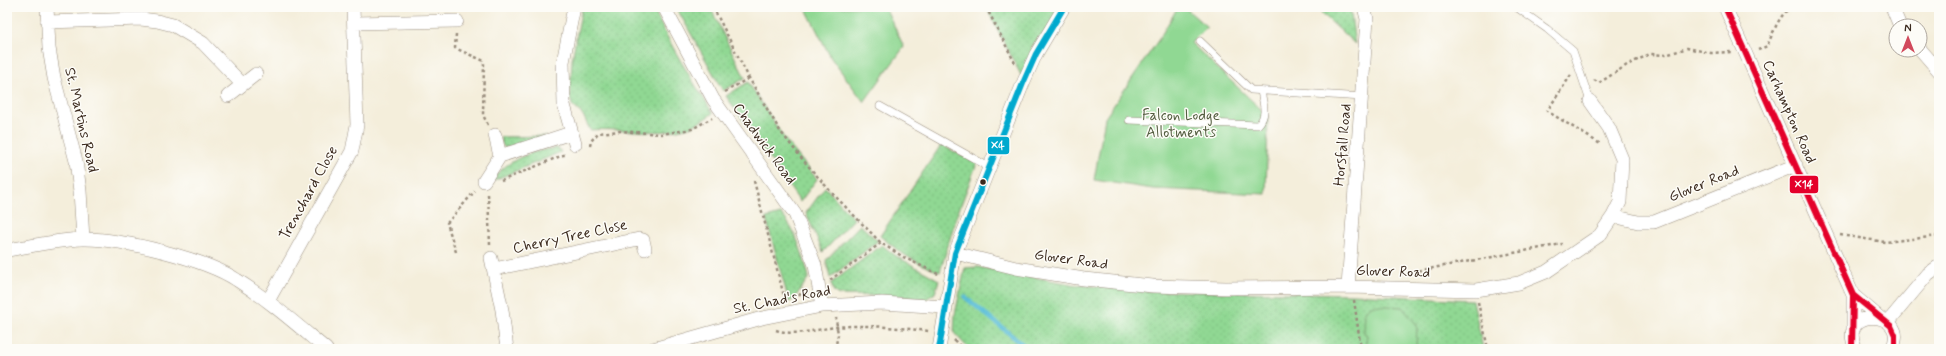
<svg xmlns="http://www.w3.org/2000/svg" width="1946" height="356" font-family="Mynerve,sans-serif">
<style>
.grass{fill:url(#grass-dots);stroke:#668158}
.green{fill:#90d893;stroke:#668158}
.lines{fill:none;stroke-linecap:round;stroke-linejoin:round}
.stream{stroke:#5abed9;stroke-width:4.5}
.service-casing{stroke:#988c7c;stroke-width:8}
.minor-casing{stroke:#988c7c;stroke-width:14}
.path{stroke:#988c7c;stroke-width:2.5;stroke-dasharray:3 3;stroke-linecap:butt}
.service{stroke:#fff;stroke-width:7}
.minor{stroke:#fff;stroke-width:13}
.bus-1-casing{stroke:#fdfcf7;stroke-width:9}
.bus-2-casing{stroke:#fdfcf7;stroke-width:9}
.bus-1{stroke:#e4002b;stroke-width:6}
.bus-2{stroke:#00a9ce;stroke-width:6}
.bus-dot{fill:#3b2a1e;stroke:#fdfcf7;stroke-width:1.5}
.labels{text-anchor:middle;dominant-baseline:central;stroke-width:3;stroke-linejoin:round;paint-order:stroke}
.street-label{font-size:15px;fill:#3b2a1e;stroke:#fdfcf7}
.park-label{font-size:15px;fill:#545e41;stroke:#fdfcf7}
.line-badge{stroke:#fdfcf7;stroke-width:1.5}
.badge-label{font-size:11px;text-anchor:middle;font-weight:bold;fill:#fff}
</style>
<defs>
<pattern id="grass-dots" width="8" height="8" patternUnits="userSpaceOnUse"><rect width="8" height="8" fill="#90d893"/><path d="M2 2h.1M6 6h.1" fill="none" stroke="#7dba7e" stroke-width="1.8" stroke-linecap="round"/></pattern>
</defs>
<rect width="100%" height="100%" fill="#fdfcf7"/>
<filter id="ink" filterUnits="userSpaceOnUse"><feTurbulence type="fractalNoise" baseFrequency=".025" numOctaves="2"/><feDisplacementMap in="SourceGraphic" scale="8" xChannelSelector="R" yChannelSelector="G"/><feConvolveMatrix kernelMatrix="1 2 1 2 8 2 1 2 1" color-interpolation-filters="sRGB"/></filter>
<filter id="wash" filterUnits="userSpaceOnUse"><feTurbulence type="fractalNoise" baseFrequency=".012" numOctaves="4" result="noise"/><feDisplacementMap in="SourceGraphic" scale="16" xChannelSelector="R" yChannelSelector="G"/><feGaussianBlur stdDeviation="0.9" result="paint"/><feColorMatrix in="noise" values="0 0 0 0 0 0 0 0 0 0 0 0 0 0 0 0 0 1.4 0 .05"/><feComposite in="paint" operator="in"/></filter>
<g filter="url(#wash)">
<rect width="100%" height="100%" fill="#f4eedb"/>
<!-- grass -->
<path class="grass" d="M582 7H653C669 44 691 79 713 113 706 118 699 123 692 126 661 138 622 127 590 130L583 115 572 105 570 97 572 60Z
M676 7H710L745 78 723 91Z
M986 7H1064L1024 81Z
M1315 7H1350L1355 44Z
M748 82 786 141 817 179 800 202 726 96Z
M547 136 505 148 503 146 500 137Z
M941 145 977 163 957 215 940 272C915 263 900 253 880 236Z
M558 148 561 152 492 181C505 160 533 150 558 148Z
M825 187 854 219 823 252 806 213Z
M781 214C797 231 803 256 809 277L794 299 789 302 766 218Z
M860 225 878 241 830 278 826 260Z
M882 245 896 256 939 280 935 293 926 299H922L897 296 839 295 834 292 831 283Z
M977 267 1077 285 1149 291 1353 294 1473 300 1483 349H969L954 333 955 314 965 268Z"/>
<!-- green -->
<path class="green" d="M805 7H885L904 47 864 102 831 58Z
M1178 7H1184L1207 27 1191 43 1268 116 1266 194 1153 189 1094 180 1105 118 1159 39Z
M1373 305 1402 307 1417 325 1416 349H1365L1367 335 1364 333 1365 311Z"/>
<g class="lines">
<!-- stream -->
<path class="stream" d="M965 297 1028 349"/>
</g>
</g>
<g filter="url(#ink)">
<g class="lines">
<!-- service casing -->
<g class="service-casing">
<path id="service" d="M1516 7 1547 29 1573 51 1590 101
M1200 41 1251 90 1363 97
M880 106 989 167
M1129 120 1258 125C1268 115 1263 103 1261 91"/>
</g>
<!-- minor casing -->
<g class="minor-casing">
<path id="minor" d="M47 7 49 48 54 78 76 161 80 191 83 239
M574 7 563 62 564 105 575 144
M664 7 713 99 795 214 815 265 822 306
M1725 7 1853 295 1880 318
M1892 7 1900 26
M47 22 141 19 157 21 173 25 203 43 242 84
M354 23 457 21
M1920 49 1939 71
M228 96 256 74
M1590 101 1609 128 1622 159 1620 202 1613 216
M500 156 571 133
M484 181 500 156 495 135
M7 250C31 246 58 240 82 239 121 238 205 259 237 280 269 300 297 325 326 349
M955 253 1016 268 1084 279 1153 286 1226 288 1348 287 1476 290 1519 283 1546 272 1600 235 1613 216 1638 222H1654L1796 165
M491 258 502 310 507 349
M494 269 639 239 643 240 645 249
M1348 287 1367 19 1364 7
M268 301 352 151 357 125 353 7
M1888 322 1928 274 1939 266
M1853 331V295
M653 349 762 318 822 306 882 303 945 307
M939 349 955 253 1024 81 1036 54 1064 7
M1856 349C1835 305 1912 309 1892 349"/>
</g>
<!-- path -->
<path class="path" d="M713 7 749 78 780 131 803 160 832 193 881 243 905 258 938 274
M986 7 1016 65
M456 34 455 48 484 61 483 115 488 125
M1758 50 1767 46C1773 33 1779 15 1791 7
M1571 75 1547 111 1602 145
M1594 80 1599 83 1627 65 1650 54 1666 55 1687 48 1711 53 1731 52
M725 92 749 78
M590 146 591 141 598 133 621 131 662 134 692 129 712 118
M501 181 563 155H566
M754 181 785 300
M488 194 490 245
M1840 235 1885 242 1939 236
M456 252 447 223 475 191
M1417 275V271L1562 244
M830 280 881 243
M799 296 805 287
M1354 300 1361 349
M1478 302 1488 349
M776 330C798 337 814 329 837 327 867 324 899 328 929 331
M954 340 963 349
M830 349H841
M835 349 838 335 836 318"/>
<!-- service -->
<use href="#service" class="service"/>
<!-- minor -->
<use href="#minor" class="minor"/>
<!-- bus-1 casing -->
<g class="bus-1-casing">
<path id="bus-1" d="M1725 7 1853 295 1891 326 1895 335V349
M1852 349 1853 295"/>
</g>
<!-- bus-2 casing -->
<g class="bus-2-casing">
<path id="bus-2" d="M939 349 955 253 1024 81 1036 54 1064 7"/>
</g>
<!-- bus-1 -->
<use href="#bus-1" class="bus-1"/>
<!-- bus-2 -->
<use href="#bus-2" class="bus-2"/>
</g>
</g>
<!-- markers -->
<circle class="bus-dot" cx="983" cy="182" r="3.5"/>
<g class="labels">
<!-- street labels -->
<g class="street-label">
<text transform="translate(1789 112) rotate(66)">Carhampton Road</text>
<text transform="translate(81 120) rotate(77)">St. Martins Road</text>
<text transform="translate(764 144) rotate(54)">Chadwick Road</text>
<text transform="translate(1343 145) rotate(-85)">Horsfall Road</text>
<text transform="translate(1704 184) rotate(-22)">Glover Road</text>
<text transform="translate(309 193) rotate(-61)">Trenchard Close</text>
<text transform="translate(570 237) rotate(-12)">Cherry Tree Close</text>
<text transform="translate(1071 260) rotate(8)">Glover Road</text>
<text transform="translate(1393 272) rotate(2)">Glover Road</text>
<text transform="translate(782 300) rotate(-11)">St. Chad's Road</text>
</g>
<!-- park labels -->
<g class="park-label">
<text x="1181" y="116">Falcon Lodge<tspan x="1181" dy="17">Allotments</tspan></text>
</g>
</g>
<g class="line-badge">
<rect x="987" y="136" width="23" height="19" rx="4" fill="#00a9ce"/>
<rect x="1789" y="175" width="30" height="19" rx="4" fill="#e4002b"/>
</g>
<g class="badge-label">
<text x="998" y="149">X4</text>
<text x="1804" y="188">X14</text>
</g>
<!-- margin -->
<rect width="1946" height="356" fill="none" stroke="#fdfcf7" stroke-width="24"/>
<!-- north arrow -->
<g transform="translate(1908 38)"><circle r="19" fill="#fdfcf7" stroke="#afa8a0"/>
<path d="M0-3L7 15L0 10L-7 15Z" fill="#d1495b"/>
<text y="-6" font-size="11" font-weight="bold" text-anchor="middle" fill="#3b2a1e">N</text>
</g>
</svg>
